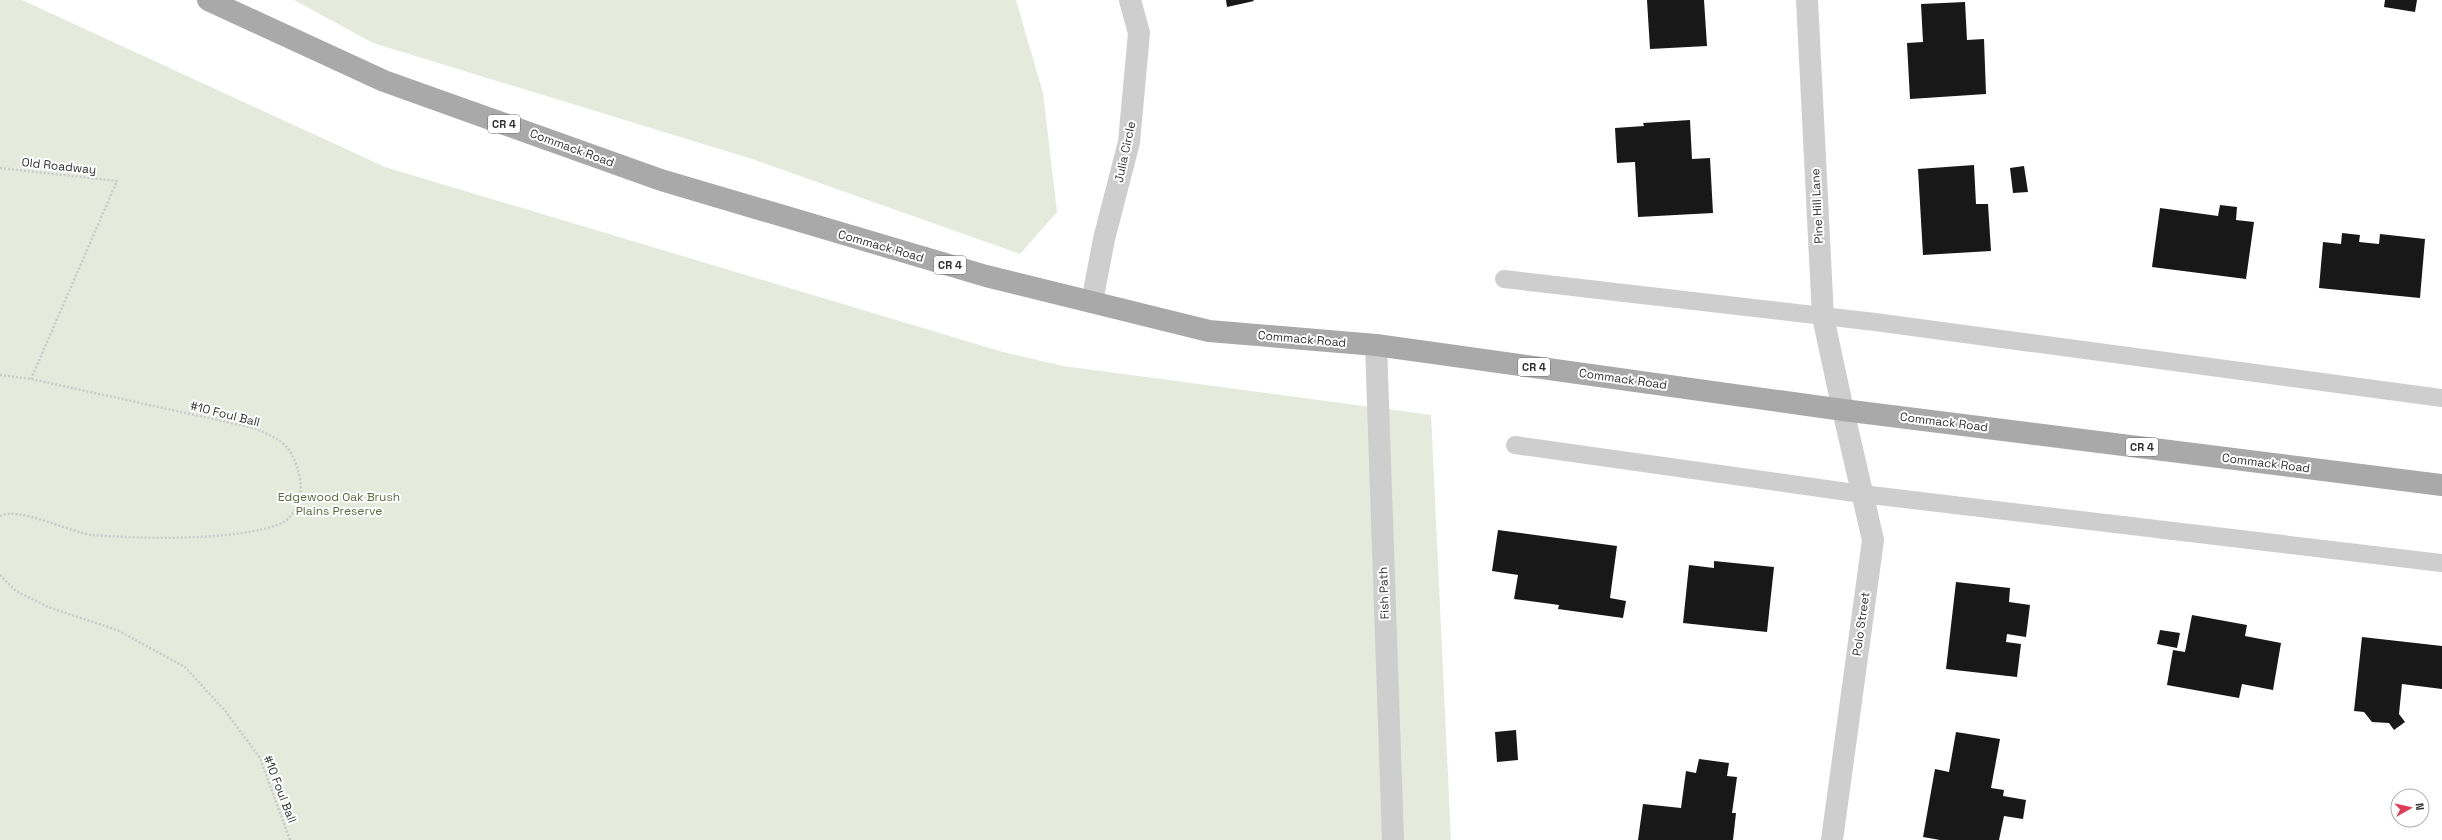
<svg xmlns="http://www.w3.org/2000/svg" width="2442" height="840" font-family="'Space Grotesk',sans-serif">
<style>
.green{fill:#e5eadd}
.building{fill:#181818}
.lines{fill:none;stroke-linecap:round;stroke-linejoin:round}
.path{stroke:#cbcbcb;stroke-width:2.5;stroke-dasharray:2 2;stroke-linecap:butt}
.service{stroke:#cecece;stroke-width:18}
.minor{stroke:#cecece;stroke-width:22}
.tertiary{stroke:#cecece;stroke-width:22}
.primary{stroke:#a9a9a9;stroke-width:22}
.labels{text-anchor:middle;dominant-baseline:central;stroke-width:4;stroke-linejoin:round;paint-order:stroke}
.shield{fill:#fff;stroke:#6f6f6f;stroke-width:1}
.shield-label{font-size:11px;font-weight:bold;fill:#313131}
.street-label{font-size:12px;fill:#313131;stroke:#fff}
.park-label{font-size:12px;fill:#596c3f;stroke:#fff}
</style>
<rect width="100%" height="100%" fill="#fff"/>
<!-- green -->
<path class="green" d="M0 0H22L385 167 1003 352 1063 366 1431 415 1451 840H0Z
M294 0H1016L1043 93 1057 212 1020 254 752 159 373 43Z"/>
<!-- building -->
<path class="building" d="M1226 0H1253L1254 1 1227 7Z
M1647 0H1704L1707 46 1650 49Z
M2385 0H2417L2415 12 2384 7Z
M1965 2 1967 40 1984 39 1986 94 1910 99 1907 43 1923 42 1921 4Z
M1690 120 1692 159 1710 158 1713 213 1638 217 1635 162 1617 163 1615 128 1644 126 1643 123Z
M1974 165 1976 204H1988L1991 251 1923 255 1918 169Z
M2024 166 2028 192 2013 193 2010 168Z
M2220 205 2237 207 2236 220 2254 222 2246 279 2152 267 2160 208 2218 216Z
M2342 233 2360 235 2359 242 2379 244 2380 234 2425 239 2420 298 2319 288 2323 242 2341 244Z
M1498 530 1617 546 1610 598 1626 601 1623 618 1558 609 1559 605 1514 599 1518 575 1492 571Z
M1714 561 1774 567 1767 632 1683 623 1689 565 1714 568Z
M1956 582 2010 588 2009 602 2030 605 2026 637 2007 634 2006 642 2021 644 2017 677 1946 669Z
M2192 615 2247 625 2245 636 2281 643 2273 690 2242 684 2239 698 2167 685 2173 650 2185 652Z
M2160 630 2180 633 2177 648 2157 644Z
M2362 637 2442 646V689L2402 684 2399 714 2405 722 2394 730 2389 723 2372 722 2364 712 2354 711Z
M1516 730 1518 760 1497 762 1495 732Z
M1956 732 2000 739 1991 788 2004 790 2003 796 2026 800 2023 819 2004 816 1999 840H1940L1923 837 1935 769 1949 772Z
M1699 759 1729 763 1727 776 1737 777 1732 813H1736L1733 840H1638L1643 804 1681 808 1686 771 1696 773Z"/>
<g class="lines">
<!-- path -->
<path class="path" d="M0 168 117 181 31 379
M0 375 31 379 254 428C284 441 292 445 300 478 303 495 297 516 280 524 237 541 140 539 93 535 72 533 18 506 0 516
M0 575 16 591 48 607 117 630 185 667 226 712 260 758 290 840"/>
<!-- service -->
<path class="service" d="M1504 279 1875 322 2442 398
M1515 445 1862 494 2442 563"/>
<!-- minor -->
<path class="minor" d="M1092 302 1104 239 1129 142 1139 33 1130 0
M1376 345 1393 840
M1832 840 1873 540 1843 410"/>
<!-- tertiary -->
<path class="tertiary" d="M1807 0 1823 317 1843 410"/>
<!-- primary -->
<path class="primary" d="M208 0 384 81 661 180 986 276 1209 331 1376 345 1843 410 2442 485"/>
</g>
<g class="labels">
<!-- shield labels -->
<g class="shield">
<rect x="488" y="115" width="32" height="18" rx="3"/>
<rect x="934" y="256" width="32" height="18" rx="3"/>
<rect x="1518" y="358" width="32" height="18" rx="3"/>
<rect x="2126" y="438" width="32" height="18" rx="3"/>
</g>
<g class="shield-label">
<text x="504" y="124">CR 4</text>
<text x="950" y="265">CR 4</text>
<text x="1534" y="367">CR 4</text>
<text x="2142" y="447">CR 4</text>
</g>
<!-- street labels -->
<g class="street-label">
<text transform="translate(572 148) rotate(20)">Commack Road</text>
<text transform="translate(1125 152) rotate(-78)">Julia Circle</text>
<text transform="translate(59 166) rotate(6)">Old Roadway</text>
<text transform="translate(1817 206) rotate(-93)">Pine Hill Lane</text>
<text transform="translate(881 246) rotate(16)">Commack Road</text>
<text transform="translate(1302 339) rotate(5)">Commack Road</text>
<text transform="translate(1623 379) rotate(8)">Commack Road</text>
<text transform="translate(225 414) rotate(14)">#10 Foul Ball</text>
<text transform="translate(1944 422) rotate(7)">Commack Road</text>
<text transform="translate(2266 463) rotate(7)">Commack Road</text>
<text transform="translate(1384 593) rotate(-92)">Fish Path</text>
<text transform="translate(1861 624) rotate(-82)">Polo Street</text>
<text transform="translate(280 789) rotate(69)">#10 Foul Ball</text>
</g>
<!-- park labels -->
<g class="park-label">
<text x="339" y="497">Edgewood Oak Brush<tspan x="339" dy="14">Plains Preserve</tspan></text>
</g>
</g>
<!-- north arrow -->
<g transform="translate(2410 808) rotate(82)"><circle r="19" fill="#ffffff" stroke="#adadad"/>
<path d="M0-3L7 15L0 10L-7 15Z" fill="#e03c57"/>
<text y="-6" font-size="11" font-weight="bold" text-anchor="middle" fill="#313131">N</text>
</g>
</svg>
